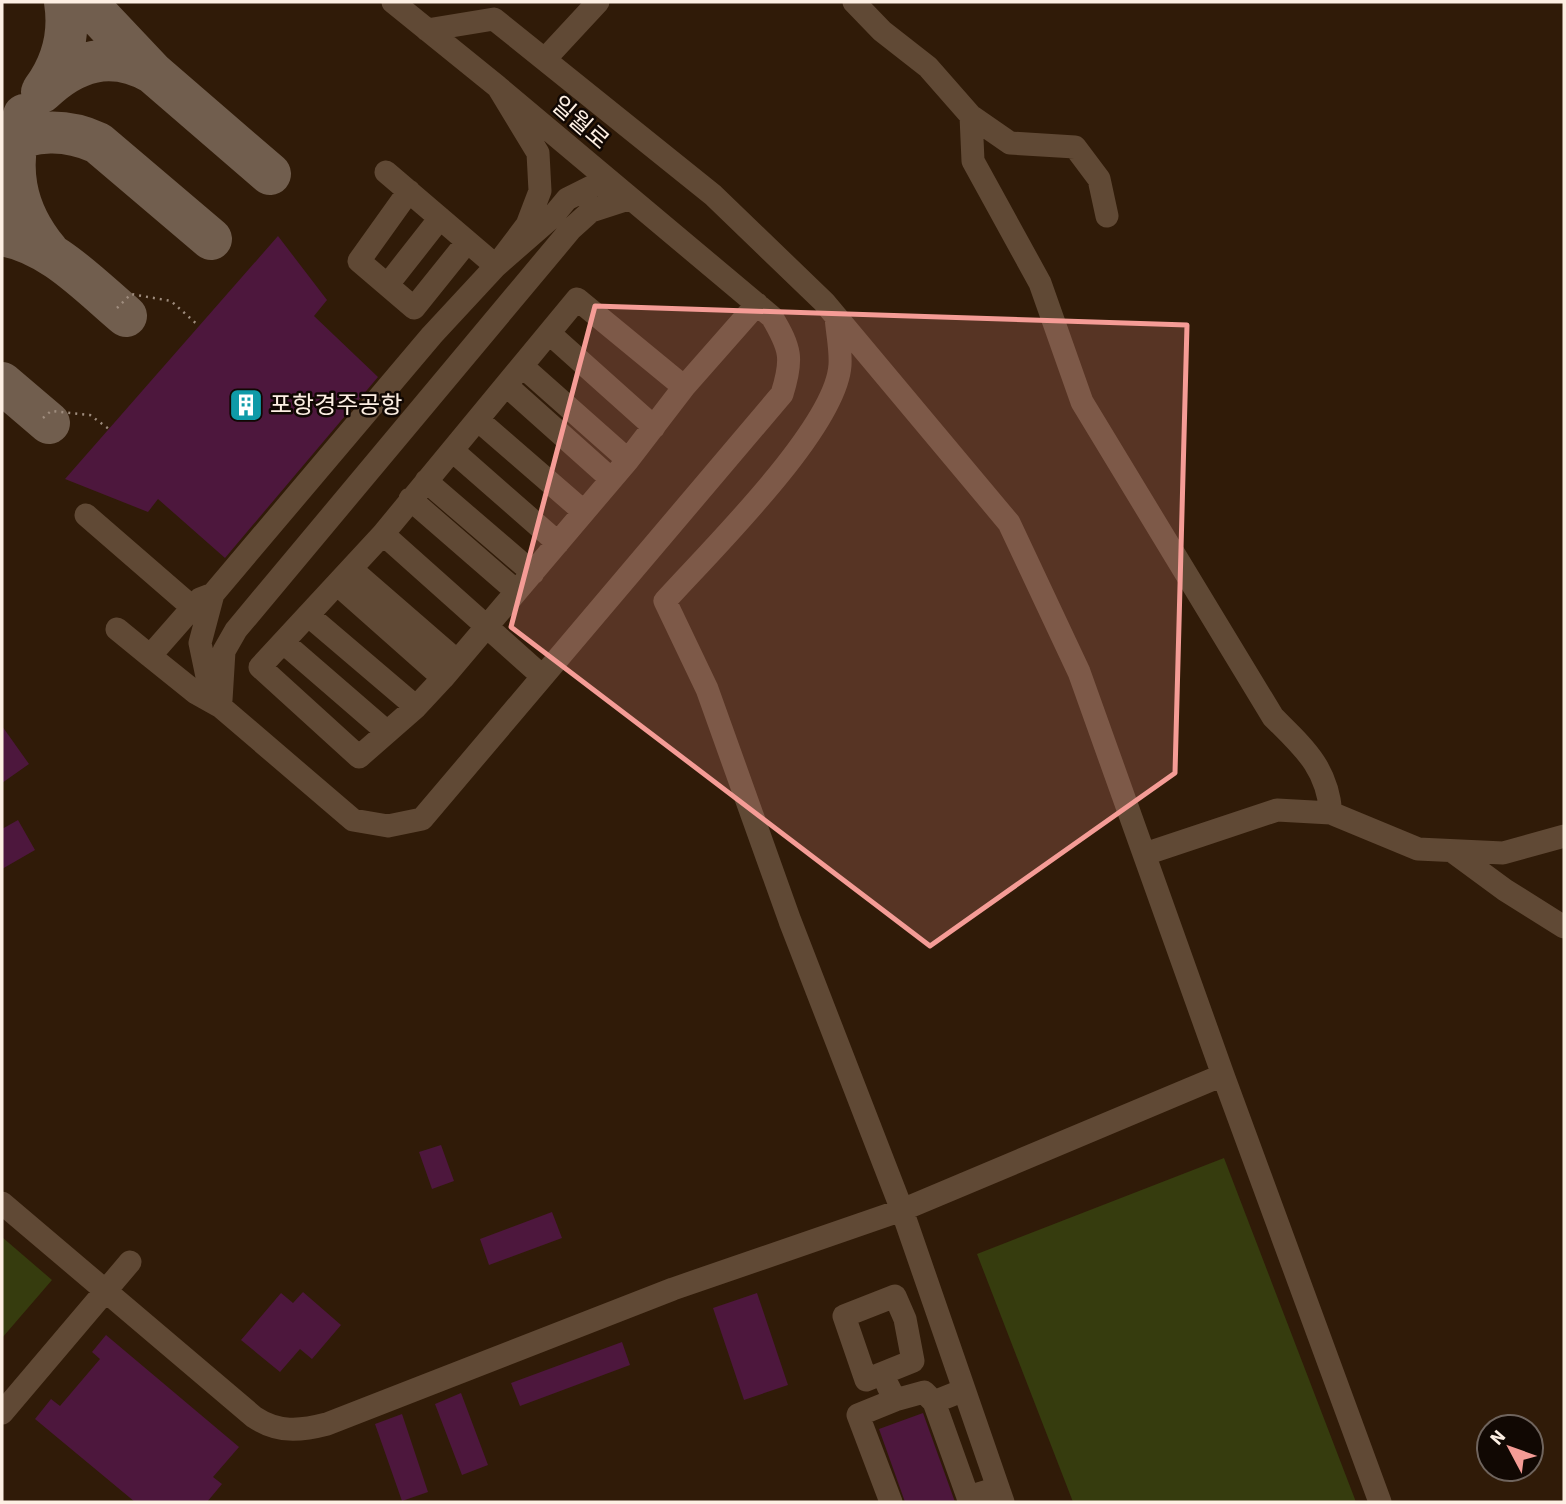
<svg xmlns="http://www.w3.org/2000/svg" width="1566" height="1504" font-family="'Source Sans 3','Noto Sans KR',sans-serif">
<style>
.green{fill:#363c0e}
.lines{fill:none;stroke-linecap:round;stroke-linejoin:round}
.taxiway{stroke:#715e4e;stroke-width:42}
.building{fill:#4d173d}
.path{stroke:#9f8d7e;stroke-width:2.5;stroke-dasharray:2 5;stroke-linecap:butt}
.minor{stroke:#604935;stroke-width:23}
.marked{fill:#f59c96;fill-opacity:0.2;stroke:#f59c96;stroke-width:5;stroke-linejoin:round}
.labels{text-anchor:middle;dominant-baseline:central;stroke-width:5;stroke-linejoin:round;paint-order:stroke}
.street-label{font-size:24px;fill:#fdefe3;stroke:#110803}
.poi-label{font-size:24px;fill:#fdefe3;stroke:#110803;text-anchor:start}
</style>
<rect width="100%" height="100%" fill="#301b08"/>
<!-- green -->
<path class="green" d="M1224 1158 1356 1502H1073L977 1254Z
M2 1237 52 1280 2 1338Z"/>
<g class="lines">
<!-- taxiway -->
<path class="taxiway" d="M86 2 152 72
M43 90C62 64 70 34 65 2
M42 92C74 61 111 49 153 73L270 174
M24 115C6 165 14 210 48 251
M2 144C35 130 65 128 98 143L211 239
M2 235C52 244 88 284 126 316
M2 383 49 423"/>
</g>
<!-- building -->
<path class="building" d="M278 236 327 300 314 316 378 377 225 558 158 499 148 512 65 479Z
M2 726 29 764 2 783Z
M18 820 35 850 2 869V829Z
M441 1145 454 1181 432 1189 419 1152Z
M552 1212 562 1238 489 1265 480 1239Z
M303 1292 341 1325 312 1359 300 1349 280 1372 241 1340 281 1293 293 1303Z
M757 1293 788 1385 744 1400 713 1308Z
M106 1335 239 1447 213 1477 222 1484 207 1502H135L35 1419 51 1399 60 1406 100 1359 92 1352Z
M622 1342 630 1365 520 1406 511 1383Z
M461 1393 488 1465 462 1475 435 1404Z
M923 1413 955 1502H905L879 1429Z
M402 1414 428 1492 402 1501 375 1424Z"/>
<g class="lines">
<!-- path -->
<path class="path" d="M117 308 131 294 171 301 199 326
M43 418 51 411 90 415 109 429"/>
<!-- minor -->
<path class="minor" d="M854 2 882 31 928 67 971 116 1010 143 1075 147 1099 179 1107 216
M427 30 494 19 713 195 824 302 1009 523 1079 672 1223 1075 1380 1502
M546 58 598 2
M971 116 973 161 1040 283 1082 402 1273 717C1304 748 1327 767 1331 813L1277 810 1145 854
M386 172 496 266 552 217 567 199 595 185H612
M409 191 359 261 414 308 467 242
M389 283 440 218
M577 299 684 387 628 460 443 678 416 707 359 757 260 667 383 534Z
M836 316C837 332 841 349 840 365 836 428 710 551 665 601L707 689 790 921 902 1210 1003 1502
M549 333 654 427
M522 366 628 460
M507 386 610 478
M684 387 757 304
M478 420 584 512
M453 451 558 543
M426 481 533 573
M410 499 516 591
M86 515 192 607
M383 534 542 676
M351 569 457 661
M337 584 443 678
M213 594 200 599 150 656 196 693 221 707 353 820 388 826 422 819 782 394C793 359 791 349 772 317L498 87
M308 615 416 707
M117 629 150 656
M283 642 387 732
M221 700 224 651 236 630 571 229 591 211 628 199
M221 707 210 691 200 643 213 594 432 335 496 266 527 225 540 191 538 153 498 87 393 2
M1331 813 1418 849 1503 853 1564 836
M1452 851 1505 890 1564 927
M2 1203 254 1417C278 1433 300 1431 327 1424L673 1289 902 1210 1223 1075
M895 1296 905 1319 913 1361 866 1380 844 1316Z
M888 1386 895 1400 924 1392 934 1402
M964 1390 934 1402 968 1497 998 1488
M2 1413 130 1262
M891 1502 858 1415 895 1400"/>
</g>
<!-- marked area -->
<path class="marked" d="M595 306 1187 325 1175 773 930 946 511 627Z"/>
<!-- icons -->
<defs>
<g id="building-square" transform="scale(1.75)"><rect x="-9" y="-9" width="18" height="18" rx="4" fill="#0f9aa8" stroke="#110803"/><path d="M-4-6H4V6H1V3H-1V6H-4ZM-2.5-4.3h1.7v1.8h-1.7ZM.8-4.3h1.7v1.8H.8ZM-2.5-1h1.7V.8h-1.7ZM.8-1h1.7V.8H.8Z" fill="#fff"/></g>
</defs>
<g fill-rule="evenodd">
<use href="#building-square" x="246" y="405"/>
</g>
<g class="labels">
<!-- street labels -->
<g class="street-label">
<text transform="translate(580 123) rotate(41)">일월로</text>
</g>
<!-- poi labels -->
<g class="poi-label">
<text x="270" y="405">포항경주공항</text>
</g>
</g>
<!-- border -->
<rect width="1566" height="1504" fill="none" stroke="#fdefe3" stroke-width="7"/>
<!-- north arrow -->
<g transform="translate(1510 1448) rotate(311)"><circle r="33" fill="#110803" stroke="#6f645d" stroke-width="2"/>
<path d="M0-5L12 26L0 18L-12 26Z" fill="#f59c96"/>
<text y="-10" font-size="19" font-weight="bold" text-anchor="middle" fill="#fdefe3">N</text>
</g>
</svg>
